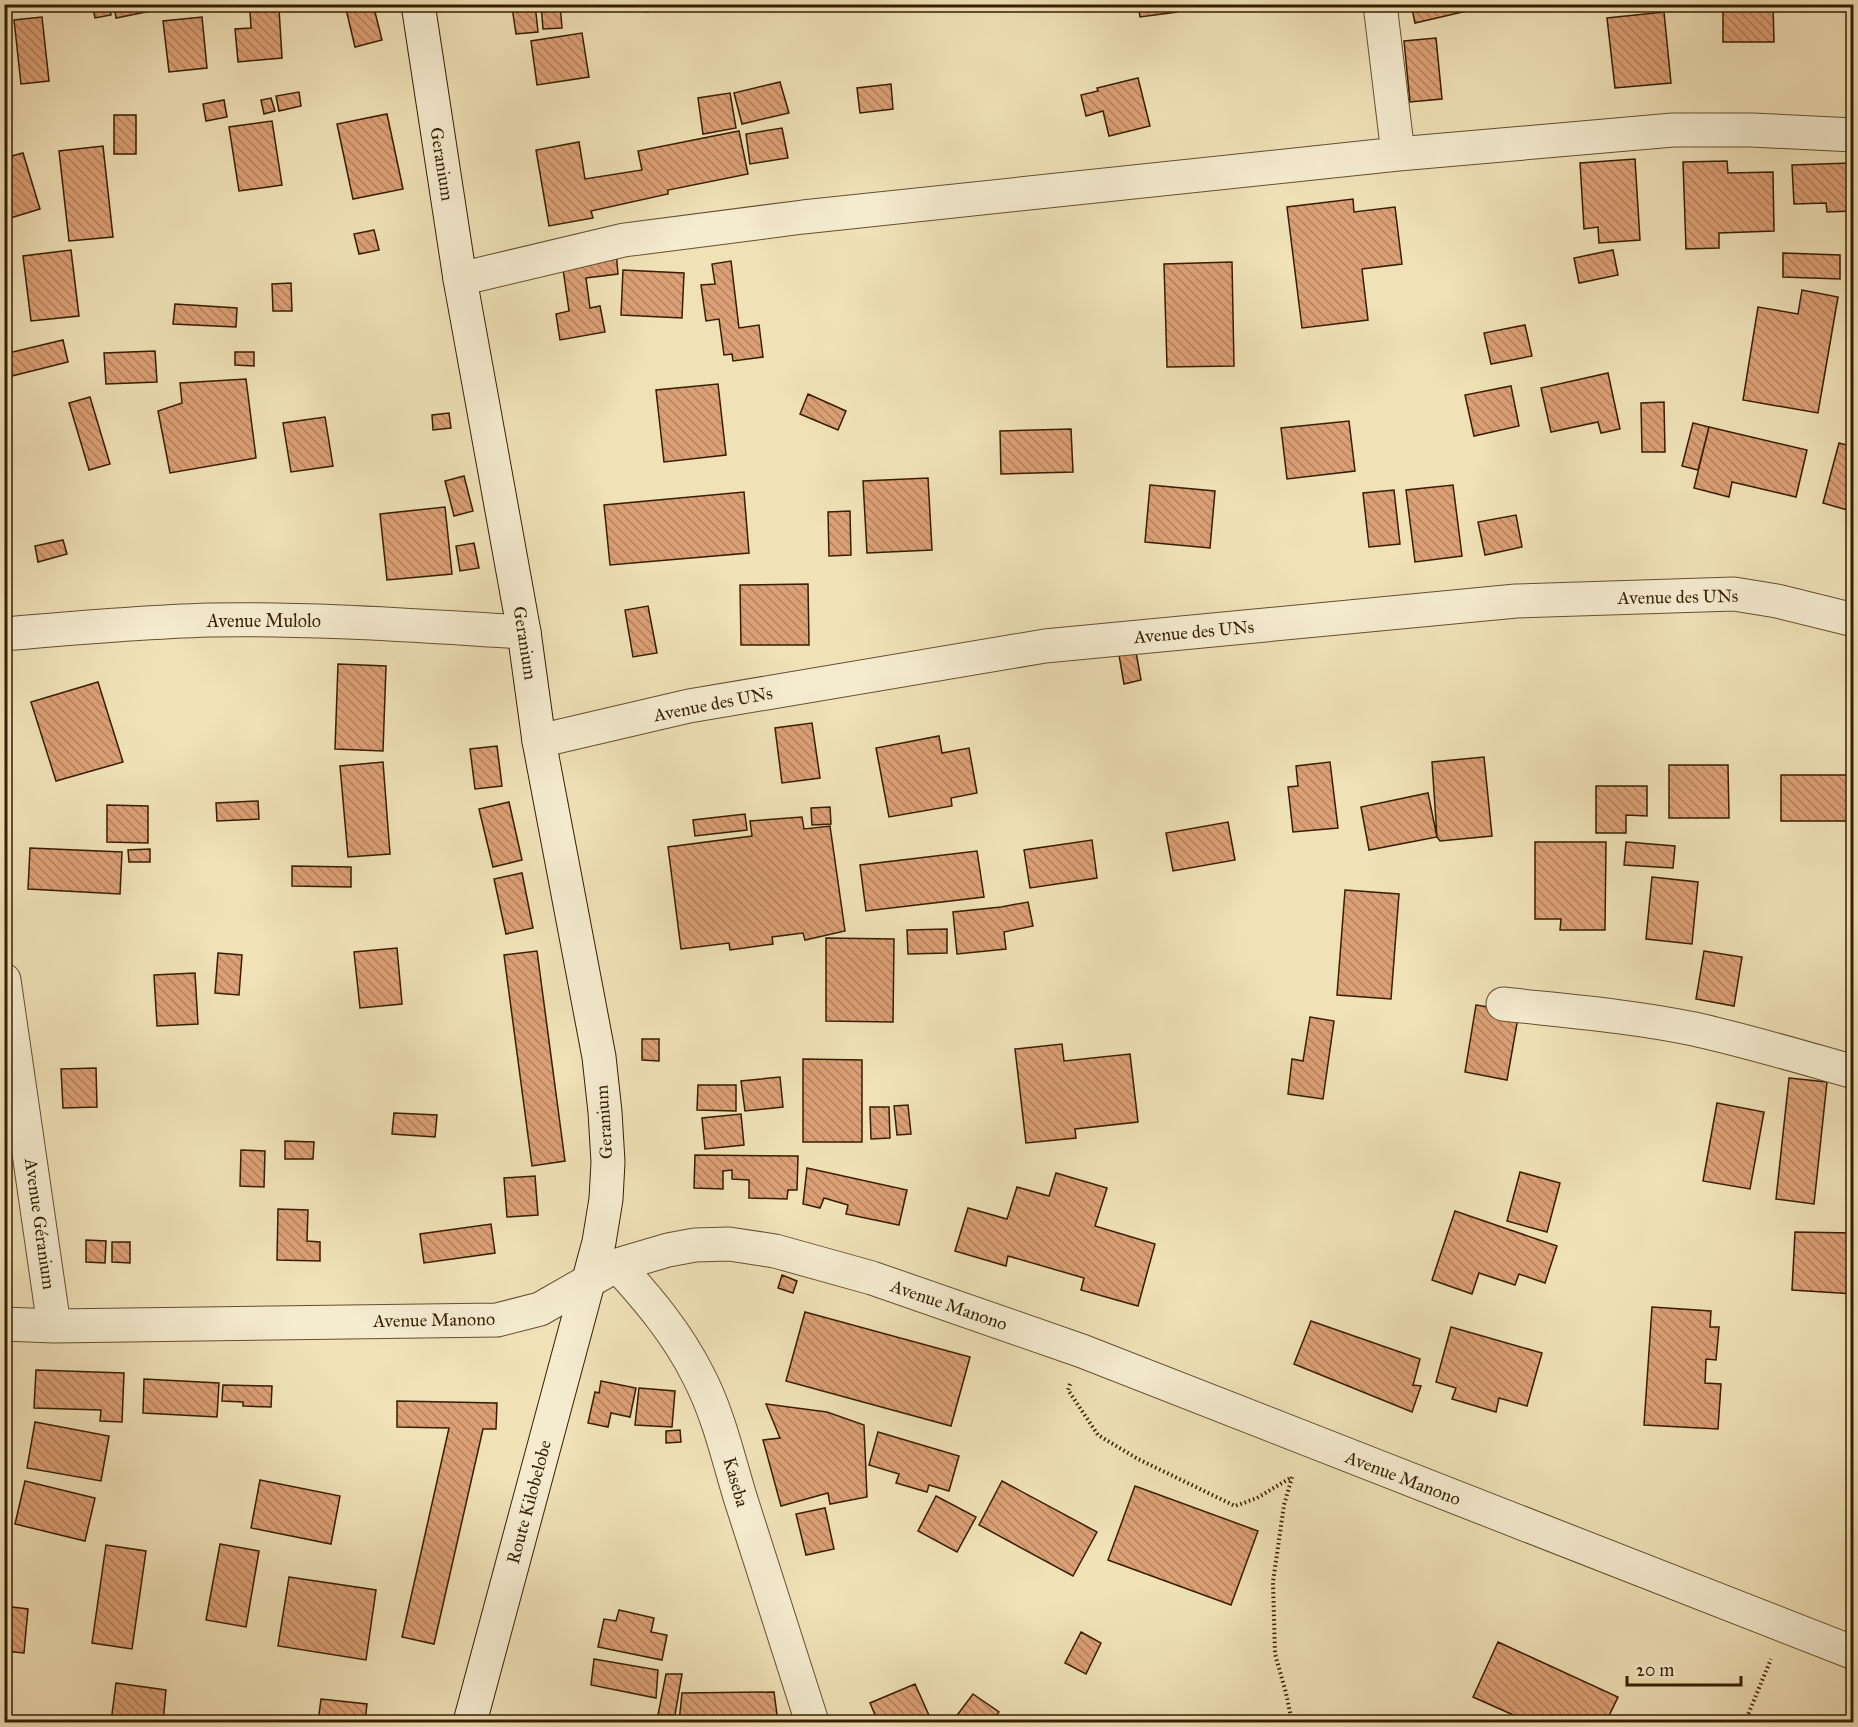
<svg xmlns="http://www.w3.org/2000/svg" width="1858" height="1727" font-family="'IM FELL Great Primer',serif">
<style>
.building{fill:url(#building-back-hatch);stroke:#371e00;stroke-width:1.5}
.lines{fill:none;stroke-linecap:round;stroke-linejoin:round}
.street-casing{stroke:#654f2e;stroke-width:35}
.secondary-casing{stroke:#371e00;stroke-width:35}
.path{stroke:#371e00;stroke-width:4;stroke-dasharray:1.5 3;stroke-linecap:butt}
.street{stroke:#f5ecd0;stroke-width:33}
.secondary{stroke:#f5ecd0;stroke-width:33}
.labels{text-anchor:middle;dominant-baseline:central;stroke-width:5;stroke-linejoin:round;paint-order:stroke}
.street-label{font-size:18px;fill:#371e00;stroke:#f5ecd0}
</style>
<defs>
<pattern id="building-back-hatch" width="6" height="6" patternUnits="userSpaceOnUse" patternTransform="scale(1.5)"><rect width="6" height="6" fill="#dca076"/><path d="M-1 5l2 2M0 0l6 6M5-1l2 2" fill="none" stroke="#b3825e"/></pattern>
</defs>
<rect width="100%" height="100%" fill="#f0e1b7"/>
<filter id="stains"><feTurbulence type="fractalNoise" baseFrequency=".00333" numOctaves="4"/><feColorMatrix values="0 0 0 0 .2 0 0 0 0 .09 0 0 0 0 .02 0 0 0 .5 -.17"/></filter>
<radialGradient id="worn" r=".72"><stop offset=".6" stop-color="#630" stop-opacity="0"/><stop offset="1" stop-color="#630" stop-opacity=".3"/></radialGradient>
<!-- building -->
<path class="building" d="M92 4H109L111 15 95 18Z
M114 4H171V7L116 18Z
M373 4 382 40 355 47 345 5Z
M535 4 538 32 516 34 512 7Z
M541 4H560L562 28 543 29Z
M644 4H692V7L645 12Z
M1138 4H1176L1177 12 1140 17Z
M1411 4H1466L1467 11 1415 23Z
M1723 4H1773L1774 42H1723Z
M279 9 282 58 238 62 235 29 251 28 250 11Z
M1664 12 1671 83 1615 88 1607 18Z
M42 17 49 81 21 84 14 20Z
M202 17 207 68 169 72 163 21Z
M582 33 589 77 537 85 531 41Z
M1436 38 1442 99 1410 102 1404 41Z
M1138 78 1150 126 1109 136 1103 111 1086 116 1081 95 1098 91 1097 88Z
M780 82 789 113 742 124 734 93Z
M891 84 893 109 860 113 857 88Z
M299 92 301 106 279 111 276 96Z
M730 93 736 128 703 134 698 98Z
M271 98 275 111 264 114 261 100Z
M224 100 227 117 206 121 203 104Z
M387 114 403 189 353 199 337 124Z
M114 115H136V154H114Z
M272 121 282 185 239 191 229 127Z
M782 128 788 158 750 164 746 134Z
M739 131 748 174 668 190V194L591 211 593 218 549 226 536 150 579 142 585 179 642 170 638 151Z
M103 146 113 237 69 241 59 151Z
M23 153 40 209 4 220V158Z
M1635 159 1640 240 1599 243 1598 227 1584 229 1580 163Z
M1727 161 1728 173 1773 172 1774 231 1719 233V248L1686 249 1683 162Z
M1851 163 1853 211 1827 212 1826 203 1794 204 1792 165Z
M1353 199 1354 212 1395 207 1402 264 1362 269 1368 320 1302 328 1287 207Z
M374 230 379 250 359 254 354 234Z
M71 250 79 316 31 321 23 256Z
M1613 250 1618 275 1579 283 1574 258Z
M616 251 618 274 586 278 590 308 600 306 605 332 560 340 556 314 569 311 562 262Z
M1783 253 1840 255V279L1783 277Z
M731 261 739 328 759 325 763 357 733 361 732 354 724 355 719 319 706 321 701 285 715 284 712 264Z
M1232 262 1234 366 1167 367 1164 264Z
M623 270 684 273 682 318 621 315Z
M291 283 292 311H273L272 284Z
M1802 290 1838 297 1818 413 1743 400 1758 307 1798 314Z
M175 304 237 308 236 327 173 324Z
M1525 325 1532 356 1491 364 1484 333Z
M63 340 68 362 4 378V354Z
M155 351 157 382 106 384 104 353Z
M235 352H254V366L235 365Z
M1608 373 1620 429 1601 433 1598 422 1551 432 1541 388Z
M246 379 256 458 170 473 158 411 182 403 180 383Z
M718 384 726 455 664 462 656 390Z
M1511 386 1519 426 1474 436 1465 395Z
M808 394 846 411 838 430 800 414Z
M90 397 110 464 89 470 69 403Z
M1664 402 1665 452H1642L1641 403Z
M449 413 451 428 433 430 432 415Z
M325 417 333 466 291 472 283 423Z
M1349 421 1355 471 1287 479 1281 428Z
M1693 423 1709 427 1698 470 1682 466Z
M1709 427 1807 450 1796 497 1732 482 1729 497 1694 488Z
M1071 429 1073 472 1001 474 1000 431Z
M1839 443 1854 447V512L1823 503Z
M464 476 473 511 454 516 445 481Z
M928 478 932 550 867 553 863 481Z
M1150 485 1215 491 1210 548 1145 542Z
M1453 485 1462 556 1415 562 1406 490Z
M1394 490 1400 544 1369 547 1363 493Z
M744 492 749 553 610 565 604 505Z
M445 507 452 574 387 580 380 514Z
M850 511 851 555 829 556 828 512Z
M1516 515 1522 547 1485 555 1478 522Z
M63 540 67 554 38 562 35 546Z
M474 543 479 568 460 571 456 546Z
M808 584 809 645H741L740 585Z
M648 606 657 653 633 657 625 610Z
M1136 652 1141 680 1124 684 1119 655Z
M338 664 386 666 383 751 335 749Z
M98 682 123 762 56 781 31 702Z
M812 723 820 778 782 783 775 728Z
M939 736 942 753 969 748 977 793 951 798 952 806 889 817 876 748Z
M497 746 502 786 475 789 470 749Z
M1484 757 1492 836 1440 841 1437 837 1432 762Z
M383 762 390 854 348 857 340 766Z
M1330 762 1338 828 1293 832 1288 787 1298 786 1296 766Z
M1669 765H1728L1729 818H1669Z
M1781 775H1854V821H1781Z
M1596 786H1647V816L1626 815V833H1596Z
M1428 793 1437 837 1369 850 1361 807Z
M258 801 259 819 217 821 216 803Z
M509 802 522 860 493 867 479 809Z
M107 805 148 806V843L107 842Z
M830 807 831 824 812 825 811 808Z
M745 814 747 830 695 836 693 820Z
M802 817 804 829 830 826 845 931 805 940 803 933 772 937 773 944 730 950 729 943 681 949 668 847 752 836 750 821Z
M1228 822 1235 860 1173 871 1166 833Z
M1092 840 1097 878 1030 888 1024 850Z
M1535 842H1606L1605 930H1560L1561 919H1535Z
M1626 842 1675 846 1673 868 1624 865Z
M30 848 122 852 120 894 28 889Z
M150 849V862H129L128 850Z
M977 851 984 897 866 911 860 865Z
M292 866 351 867V887L292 886Z
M522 873 533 928 506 934 494 879Z
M1652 877 1698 882 1692 944 1646 939Z
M1345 890 1399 894 1391 999 1337 995Z
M1028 902 1033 926 1004 932 1006 949 957 954 953 912 1001 907Z
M947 929V953L908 954 907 930Z
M826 938 894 939 893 1022 826 1021Z
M397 948 402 1004 360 1008 354 952Z
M537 951 565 1161 532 1166 504 955Z
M1704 951 1742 957 1734 1006 1696 999Z
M218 953 242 955 239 995 215 993Z
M195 973 198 1024 157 1026 154 975Z
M1476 1005 1519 1012 1507 1080 1465 1072Z
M1310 1017 1334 1021 1323 1099 1288 1094 1292 1059 1303 1061Z
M642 1039H659V1061L642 1060Z
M1062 1044 1064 1061 1130 1054 1138 1122 1075 1129 1076 1138 1026 1143 1015 1049Z
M803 1059 862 1060V1142H803Z
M96 1068 97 1107 63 1108 61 1069Z
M780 1077 783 1107 745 1111 741 1081Z
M1789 1078 1827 1082 1814 1204 1776 1199Z
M1852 1083H1854V1126L1847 1125Z
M698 1085H736V1111L697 1110Z
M1717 1103 1764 1112 1750 1189 1703 1181Z
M908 1105 911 1134 897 1135 894 1106Z
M870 1107H889L890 1138 871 1139Z
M394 1113 437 1115 435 1137 392 1134Z
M741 1114 744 1145 705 1149 702 1118Z
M285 1141 314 1142 313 1159H285Z
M241 1150 265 1151 264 1187 240 1186Z
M695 1155 798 1156 797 1190H788L787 1199 749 1198V1180L732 1179V1170L723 1171V1189L694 1188Z
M807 1168 907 1190 899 1225 846 1214 848 1205 824 1198 820 1208 803 1204Z
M1520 1172 1560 1183 1547 1232 1507 1221Z
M1056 1173 1107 1188 1095 1226 1155 1244 1138 1306 1081 1290 1084 1278 1008 1256 1006 1266 955 1251 968 1208 1007 1219 1017 1187 1049 1196Z
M535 1176 538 1215 507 1217 504 1178Z
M278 1209 308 1210 307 1241 320 1242V1261L277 1260Z
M1455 1211 1557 1246 1545 1283 1519 1274 1515 1285 1479 1273 1472 1294 1432 1280Z
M491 1224 495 1253 424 1263 420 1234Z
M1795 1232 1854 1233V1294L1792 1290Z
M86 1240 106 1241 105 1263 86 1262Z
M112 1242H130V1263L112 1262Z
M782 1275 797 1281 793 1293 778 1288Z
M1652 1307 1711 1311 1710 1327H1719L1716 1360 1706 1359 1705 1383 1721 1384 1718 1429 1644 1425Z
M805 1312 970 1357 951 1426 786 1381Z
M1311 1321 1420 1359 1413 1385 1421 1386 1412 1412 1294 1364Z
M1451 1327 1542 1353 1527 1406 1499 1398 1496 1412 1452 1399 1456 1388 1436 1382Z
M36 1370 124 1373 122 1422 100 1421 101 1410 34 1408Z
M144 1379 219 1383 217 1417 143 1413Z
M601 1381 636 1388 630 1417 611 1413 608 1427 588 1423 595 1392 599 1393Z
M223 1385 272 1386 271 1407 243 1406V1402L222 1401Z
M639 1388 675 1391 672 1427 635 1425Z
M397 1401 497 1403 496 1429H483L434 1644 402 1637 449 1428 397 1427Z
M766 1404 827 1412 864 1425 867 1497 830 1504 828 1493 781 1506 763 1440 780 1438Z
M35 1422 109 1436 101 1481 27 1468Z
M680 1430 681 1442 666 1443V1431Z
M878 1432 959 1456 949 1491 929 1485 927 1492 896 1483 899 1474 869 1465Z
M260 1480 340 1496 331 1544 251 1528Z
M25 1481 95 1498 85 1541 15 1524Z
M1002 1481 1097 1532 1073 1576 979 1525Z
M1135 1486 1258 1531 1231 1605 1108 1560Z
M936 1496 976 1517 957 1552 918 1531Z
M825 1508 834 1549 806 1555 796 1514Z
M220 1544 259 1551 246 1627 206 1620Z
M106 1545 146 1551 132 1649 92 1643Z
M289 1577 376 1590 366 1660 278 1646Z
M4 1606 28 1609 24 1653 4 1651Z
M619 1610 654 1618 651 1632 667 1635 662 1660 598 1647 604 1619 616 1621Z
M1081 1632 1101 1643 1086 1674 1065 1663Z
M1498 1642 1618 1697 1606 1722H1529L1473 1697Z
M594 1659 658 1670 656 1698 591 1685Z
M666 1674H682L675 1715H658Z
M116 1683 166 1690 163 1722H111Z
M915 1684 932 1722H878L870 1703Z
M774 1692 778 1722H679L682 1693Z
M973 1694 999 1712 991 1722H952Z
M321 1699 367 1704 365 1722H318Z"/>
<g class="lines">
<!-- street casing -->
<g class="street-casing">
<path id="street" d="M1380 4 1398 154
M460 279 624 240 803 217 1398 154 1673 130H1752L1854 135
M4 634C73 628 141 622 210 620 314 618 420 626 524 632
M539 741 689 706 1045 646 1516 601 1734 594 1777 601 1854 620
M4 980 54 1326
M1503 1004C1567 1011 1631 1016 1694 1029 1748 1041 1801 1057 1854 1072
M617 1265C648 1299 677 1333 698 1375 719 1415 728 1458 741 1500 765 1574 788 1649 812 1722
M4 1324 54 1326 497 1320 540 1309 617 1265 668 1250 695 1245 729 1244 775 1251 872 1278 1082 1351 1854 1653"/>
</g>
<!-- secondary casing -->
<g class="secondary-casing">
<path id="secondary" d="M418 4 460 279 524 632 539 741 599 1057 605 1112 608 1162 606 1199 599 1242 470 1722"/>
</g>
<!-- path -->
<path class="path" d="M1070 1384 1068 1390 1098 1435 1138 1459 1235 1506 1257 1498 1292 1477
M1292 1722 1286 1693 1275 1654 1273 1582 1284 1505 1292 1477
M1745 1722 1771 1659"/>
<!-- street -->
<use href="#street" class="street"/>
<!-- secondary -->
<use href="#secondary" class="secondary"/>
</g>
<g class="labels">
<!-- street labels -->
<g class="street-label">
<text transform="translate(442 164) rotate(81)">Geranium</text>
<text transform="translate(1678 597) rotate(-1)">Avenue des UNs</text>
<text x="264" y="621">Avenue Mulolo</text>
<text transform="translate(1194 632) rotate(-5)">Avenue des UNs</text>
<text transform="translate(525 643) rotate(81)">Geranium</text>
<text transform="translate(713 704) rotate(-11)">Avenue des UNs</text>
<text transform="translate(604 1122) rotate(-94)">Geranium</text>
<text transform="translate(40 1224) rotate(82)">Avenue Géranium</text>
<text transform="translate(949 1305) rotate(19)">Avenue Manono</text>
<text transform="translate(434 1320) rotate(-1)">Avenue Manono</text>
<text transform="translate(1403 1478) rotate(21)">Avenue Manono</text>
<text transform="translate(736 1482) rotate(74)">Kaseba</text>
<text transform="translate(529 1502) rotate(-75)">Route Kilobelobe</text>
</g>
</g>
<!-- margin -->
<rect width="1858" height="1727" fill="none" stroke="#f0e1b7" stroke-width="24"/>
<rect x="6" y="6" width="1846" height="1715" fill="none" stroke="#371e00" stroke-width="3"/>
<rect x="12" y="12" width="1834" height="1703" fill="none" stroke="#371e00" stroke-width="1.5"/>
<!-- scale -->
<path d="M1627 1676v9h114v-9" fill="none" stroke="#371e00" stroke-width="3"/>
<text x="1636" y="1676" font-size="18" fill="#371e00" stroke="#f5ecd0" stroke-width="4.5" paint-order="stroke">20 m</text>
<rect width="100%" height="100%" filter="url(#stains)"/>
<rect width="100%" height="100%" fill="url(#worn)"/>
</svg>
